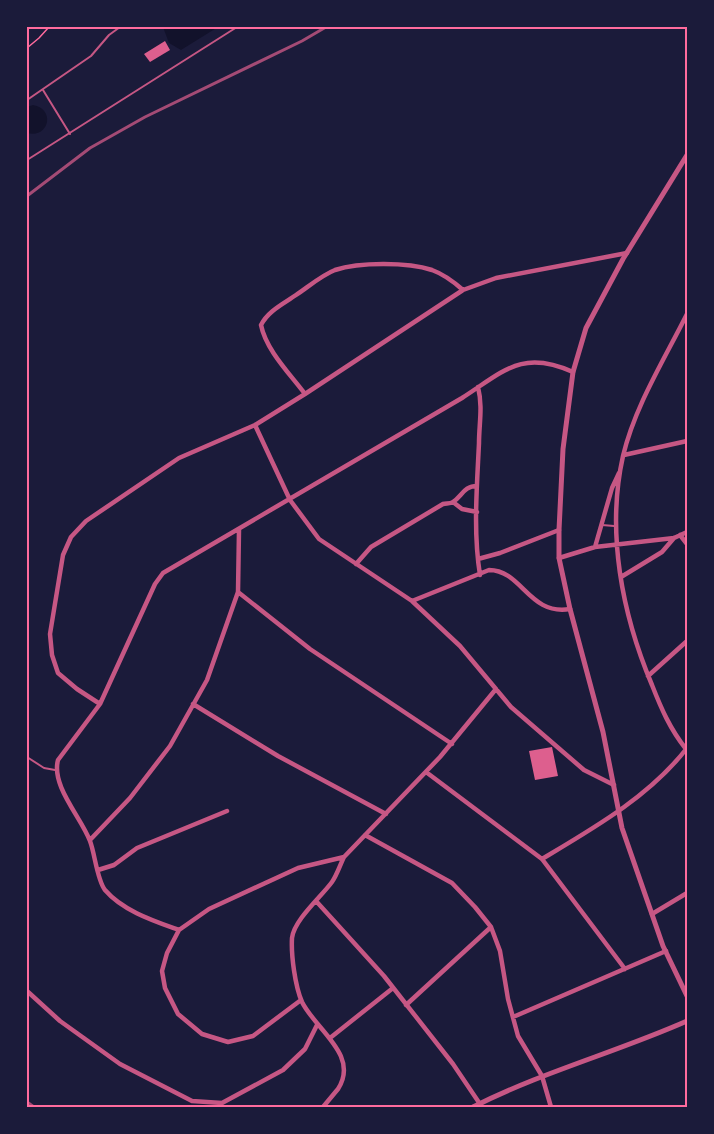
<svg xmlns="http://www.w3.org/2000/svg" width="714" height="1134" font-family="'Alegreya Sans',sans-serif">
<style>
.water{fill:#12122b}
.building{fill:#dd5f8e}
.lines{fill:none;stroke-linecap:round;stroke-linejoin:round}
.path{stroke:#ff6b9d;stroke-width:1.5}
.service{stroke:#c65784;stroke-width:2}
.minor{stroke:#c65784;stroke-width:4.5}
.tertiary{stroke:#c65784;stroke-width:5}
.rail{stroke:#a44b75;stroke-width:3}
.neatline{fill:none;stroke:#ff6b9d;stroke-width:2}
</style>
<rect width="100%" height="100%" fill="#1b1b3a"/>
<!-- water -->
<path class="water" d="M163 27H218L181 50 169 43Z
M33 105C56 109 49 139 27 133V107Z"/>
<!-- building -->
<path class="building" d="M165 41 170 50 150 62 144 54Z
M552 747 558 776 535 780 529 751Z"/>
<g class="lines">
<!-- path -->
<path class="path" d="M27 48 39 38 49 27"/>
<!-- service -->
<path class="service" d="M43 90 70 134
M27 100 91 56 109 35 120 27
M27 160 237 27
M602 525 614 526
M27 757 44 768 55 770"/>
<!-- minor -->
<path class="minor" d="M478 387C483 407 479 424 479 443 477 486 473 532 480 575
M305 394C290 374 266 350 261 325 268 311 283 304 296 295 308 287 322 275 335 270 359 262 408 262 432 270 443 274 454 282 463 290
M255 425 290 500 319 539 412 601 460 646 511 707 584 770 614 785
M624 455 687 441
M453 502 462 509 477 512
M680 535 687 544
M595 547 612 488 619 473
M559 558 595 547 674 538 687 532
M478 559 500 553 559 530
M356 564 371 547 443 504C446 503 450 504 453 502 462 496 464 486 477 486
M621 577 662 552 674 538
M238 592 310 649 452 744
M412 601 489 570C522 570 529 616 570 609
M648 676 687 641
M100 704 77 689 58 673 52 655 50 634 63 555 71 537 86 521 179 458 255 425 305 394 463 290 496 278 627 253
M193 704 278 756 386 814
M686 749C670 729 661 708 652 685 622 614 606 532 623 456 635 406 664 360 687 314
M426 772 542 859 625 969
M365 835 452 883 475 907 491 927 500 951 508 999 518 1036 542 1076 551 1107
M90 840 130 798 170 746 207 680 238 592 239 530
M542 859C594 828 650 796 687 748
M98 870 114 865 137 848 227 811
M316 901 384 976 453 1064 482 1107
M652 914 687 893
M179 930C154 921 123 911 105 890 97 880 95 854 90 841 81 817 51 786 58 760L100 704 155 584 163 573 462 398C504 371 522 349 573 372
M27 991 60 1021 120 1064 192 1101 222 1103 283 1070 305 1049 317 1025
M301 1000 253 1036 228 1042 202 1034 178 1014 165 988 162 971 167 953 179 930 209 909 298 868 344 857 440 757 496 689
M406 1005 491 927
M513 1017 666 951
M330 1038 393 988
M323 1107C328 1101 333 1095 338 1089 360 1055 315 1029 302 1002 295 986 291 955 292 938 294 920 321 897 332 882 337 875 340 865 344 857"/>
<!-- tertiary -->
<path class="tertiary" d="M687 155 623 259 586 328 573 372 563 449 559 530V558L570 609 603 732 622 828 663 946 687 996
M473 1107C542 1072 617 1052 687 1021"/>
<!-- rail -->
<path class="rail" d="M27 196 90 148 145 117 302 41 326 27
M27 1102 34 1107"/>
</g>
<!-- border -->
<rect width="714" height="1134" fill="none" stroke="#1b1b3a" stroke-width="57"/>
<rect x="28" y="28" width="658" height="1078" class="neatline"/>
</svg>
